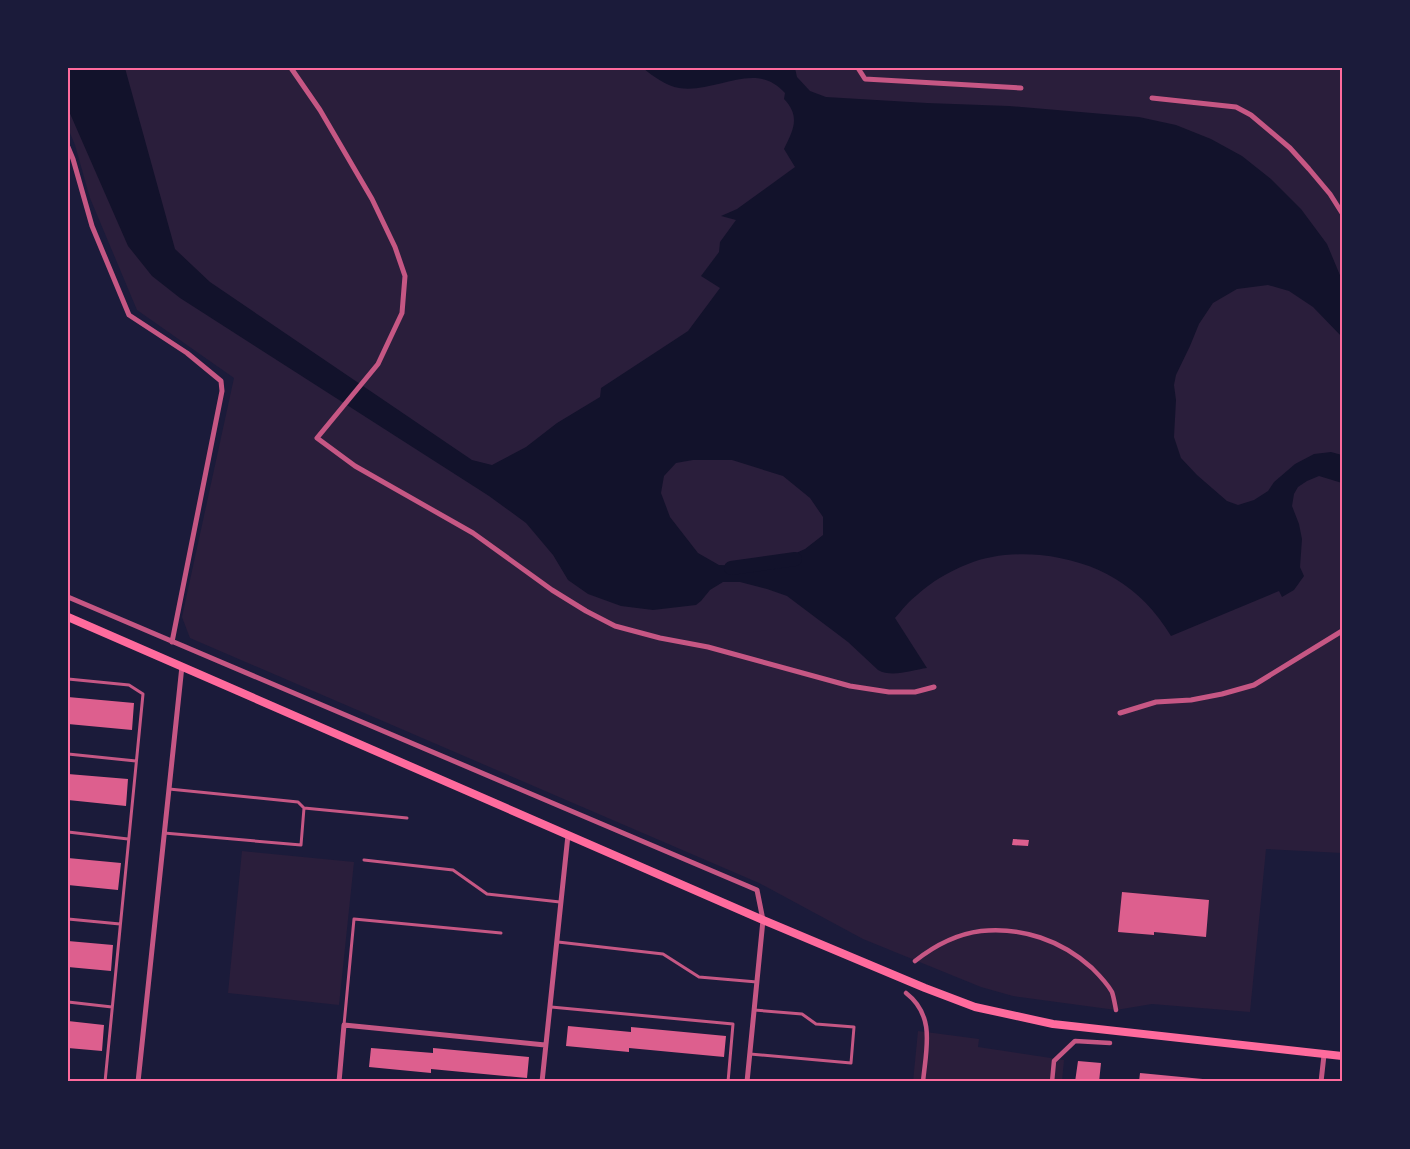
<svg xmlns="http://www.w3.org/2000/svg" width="1410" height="1149" font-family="Arial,sans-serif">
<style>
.green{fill:#2a1e3b}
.water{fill:#12122b;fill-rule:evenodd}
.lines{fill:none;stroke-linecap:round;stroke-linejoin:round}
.canal{stroke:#12122b;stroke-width:14}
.building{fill:#dd5f8e}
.service{stroke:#c65784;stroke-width:3}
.pedestrian{stroke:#c65784;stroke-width:4.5}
.minor{stroke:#c65784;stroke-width:5}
.secondary{stroke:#ff6b9d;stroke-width:8}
.neatline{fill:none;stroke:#ff6b9d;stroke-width:2}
</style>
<rect width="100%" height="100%" fill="#1b1b3a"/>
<!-- green -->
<path class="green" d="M68 68H1342V853L1266 849 1250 1012 1152 1004 1116 1010 1013 996 981 987 863 939 759 883 190 638 182 617 234 378 137 310 90 198 75 145 68 128Z
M242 851 354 862 339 1005 228 993Z
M918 1031 979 1039 978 1047 1064 1060 1062 1081 913 1082Z"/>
<!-- water -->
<path class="water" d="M68 68H125L175 249 210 282 472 460 492 465 526 447 557 423 600 397 601 388 688 331 720 288 701 276 719 252 720 242 736 220 721 216 737 209 795 167 784 149C793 130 801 117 784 99L785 93C755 59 716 94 679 88 667 86 652 76 643 68H795L797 77 810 91 826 97 927 103 1009 106 1139 117 1176 125 1211 139 1242 156 1271 179 1301 209 1327 244 1342 280V337L1313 307 1289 291 1268 285 1237 289 1213 303 1199 324 1190 346 1176 375 1174 385 1176 400 1174 437 1181 458 1197 475 1227 501 1238 505 1254 500 1268 491 1274 482 1295 464 1314 454 1331 452 1342 455V483L1319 476 1307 481 1298 487 1294 494 1292 506 1299 524 1302 539 1300 567 1304 576 1294 590 1282 597 1279 591 1171 636C1141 586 1097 561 1040 555 1016 553 990 555 968 564 950 571 931 582 917 595 909 601 902 610 895 618L927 668C912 670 892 678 878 670L848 642 787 596 767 589 740 582H723L710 590 701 601 696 605 653 610 621 606 588 594 568 580 553 555 526 523 489 496 180 298 152 276 128 246 68 109ZM693 460H732L783 476 810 498 823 517V535L805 549 776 562 750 566 719 565 698 553 670 517 661 493 664 476 676 463Z"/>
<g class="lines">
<!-- canal -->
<path class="canal" d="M731 568 795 559"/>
</g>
<!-- building -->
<path class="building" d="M68 697 134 703 132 730 68 724Z
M68 774 128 779 126 806 68 800Z
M1013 839 1029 840 1028 846 1012 845Z
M68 858 121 863 118 890 68 885Z
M1122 892 1209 900 1206 937 1154 932V935L1118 932Z
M68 941 113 945 111 971 68 967Z
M68 1021 104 1025 102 1051 68 1048Z
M568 1026 631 1032V1027L726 1036 724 1057 629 1048V1052L566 1046Z
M371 1048 433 1053V1048L529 1057 527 1078 431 1069V1073L369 1067Z
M1078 1061 1101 1063 1099 1082H1075Z
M1140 1073 1213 1080V1082H1139Z"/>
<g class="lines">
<!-- service -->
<path class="service" d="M68 679 129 685 143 694 105 1082
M68 754 136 761
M169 789 298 802 304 808 407 818
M68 832 128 839
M164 833 301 845 304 808
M364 860 453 870 487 894 560 902
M68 919 120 924
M558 942 663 954 699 977 757 982
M68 1002 112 1007
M551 1007 733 1024 728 1082
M344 1025 354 919 501 933
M750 1054 851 1063 854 1027 816 1024 802 1014 754 1010
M542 1081 548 1082"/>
<!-- pedestrian -->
<path class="pedestrian" d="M915 961C934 946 957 934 981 931 1022 927 1061 940 1092 968 1099 975 1107 983 1112 992 1114 998 1115 1005 1116 1010
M906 993C936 1016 926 1049 923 1082
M1052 1082 1054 1061 1075 1041 1110 1043"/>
<!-- minor -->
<path class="minor" d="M291 68 320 110 372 199 395 247 405 276 402 313 378 364 317 438 355 466 473 533 552 590 586 611 615 626 660 638 708 647 850 686 889 692H915L934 687
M858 68 865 79 1021 88
M1152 98 1236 107 1251 115 1290 148 1309 169 1330 194 1342 213
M68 147 73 159 92 226 129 315 187 353 221 381 222 391 172 642
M68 597 757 890 763 920 747 1082
M1120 713 1156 702 1191 700 1222 694 1254 685 1342 631
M138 1082 182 666
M339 1082 344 1025 545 1045
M542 1082 568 835
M1321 1082 1324 1055"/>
<!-- secondary -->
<path class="secondary" d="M68 617 763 920 925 988 975 1007 1053 1024 1342 1056"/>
</g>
<!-- border -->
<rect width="1410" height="1149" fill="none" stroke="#1b1b3a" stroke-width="138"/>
<rect x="69" y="69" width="1272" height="1011" class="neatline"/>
</svg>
